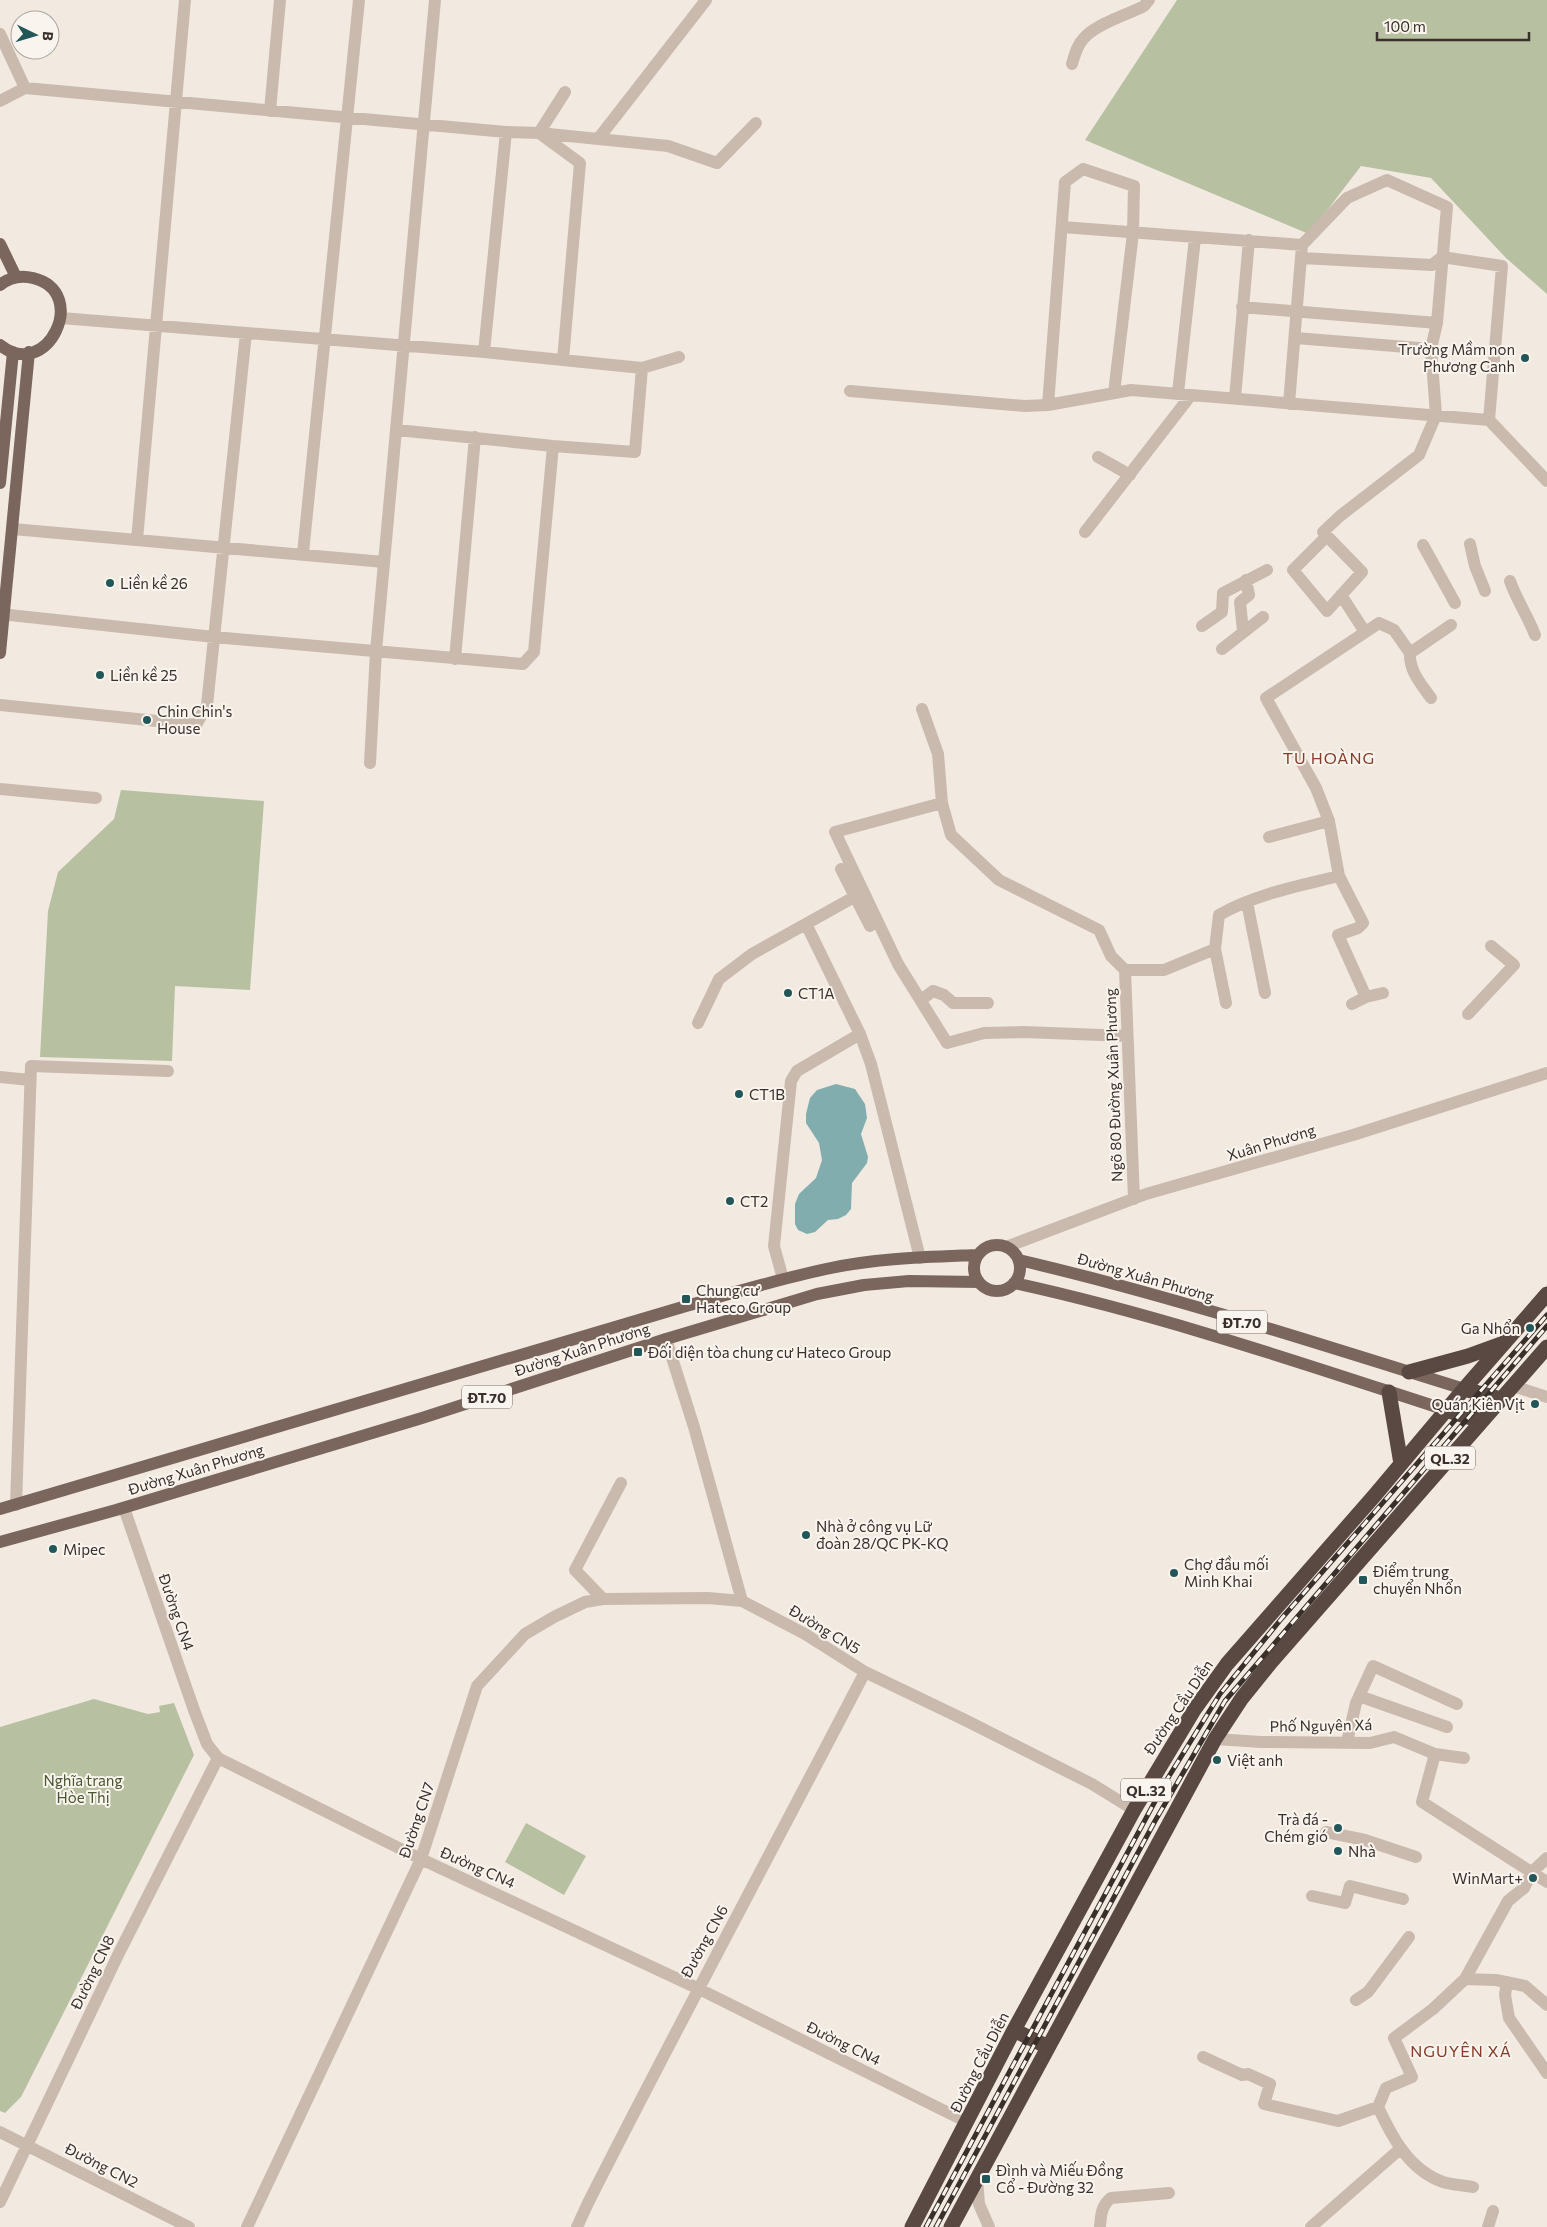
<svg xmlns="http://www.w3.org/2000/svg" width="1547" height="2227" font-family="Commissioner,sans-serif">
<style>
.green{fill:#b7c1a1}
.water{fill:#81adae}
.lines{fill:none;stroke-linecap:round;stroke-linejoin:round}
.minor{stroke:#cabaad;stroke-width:12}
.major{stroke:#7a665d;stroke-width:12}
.highway{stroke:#5a4943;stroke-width:15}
.rail-casing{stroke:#392f2b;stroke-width:5}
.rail{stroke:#faf4ee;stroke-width:3;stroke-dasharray:9;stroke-linecap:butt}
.poi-dot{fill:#225759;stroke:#faf4ee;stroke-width:2}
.labels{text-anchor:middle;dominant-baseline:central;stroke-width:4;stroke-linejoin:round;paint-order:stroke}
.shield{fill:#faf4ee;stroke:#736a66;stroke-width:1}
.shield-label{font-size:14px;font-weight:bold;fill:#392f2b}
.poi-label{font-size:15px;fill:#392f2b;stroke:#faf4ee;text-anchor:start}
.street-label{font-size:15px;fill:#392f2b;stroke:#faf4ee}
.park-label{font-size:15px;fill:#495630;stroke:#faf4ee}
.neighbourhood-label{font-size:16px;letter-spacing:1px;fill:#853c28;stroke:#faf4ee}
</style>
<rect width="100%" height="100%" fill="#f2eae1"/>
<!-- green -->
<path class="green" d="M1177 0H1547V294L1506 258 1431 178 1361 166 1309 234 1085 140Z
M121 790 264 801 250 990 175 986 172 1061 40 1057 48 911 58 872 114 819Z
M94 1699 148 1714 160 1712 159 1706 174 1703 194 1755 21 2097 5 2113 0 2111V1727Z
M526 1823 586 1856 564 1895 505 1862Z"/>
<!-- water -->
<path class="water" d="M836 1084 855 1089 865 1104 867 1118 861 1134 868 1157 867 1163 852 1183 851 1209 846 1215 838 1219 828 1220 815 1232 807 1234 798 1230 795 1224V1204L799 1194 816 1178 822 1160 819 1143 806 1123V1114L810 1098 817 1090Z"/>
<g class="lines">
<!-- minor -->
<path class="minor" d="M0 34 25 88
M1072 64C1075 54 1077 45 1084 38 1096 24 1127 15 1144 6L1149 0
M0 101 25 88 506 132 539 133 668 146 717 163 756 123
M270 111 280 0
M539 133 580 163 563 360
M539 133 565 92
M598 139 706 0
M1062 227 1302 245
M1302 258 1432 265 1442 257 1502 266 1489 420
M1242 307 1437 323
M61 318 484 352 642 368 679 357
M1296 338 1431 349
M484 352 506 132
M850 391 1025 406 1048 405 1131 390 1489 420
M1178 393 1195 238
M1235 398 1249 240
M1289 404 1302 245 1347 198 1387 180 1447 207 1437 323 1431 349 1436 415 1419 455 1340 516 1323 532 1362 572 1327 611 1293 570 1327 536
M1048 405 1065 182 1083 169 1134 186 1133 233 1114 393
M1489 420 1547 481
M397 430 553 446 635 452 642 368
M1098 457 1130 475
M13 529 384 562
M1085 532 1191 395
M137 540 185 0
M1470 544 1475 566 1485 591
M1423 545 1455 603
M303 553 359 0
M1510 581C1517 601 1528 616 1535 635
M1341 595 1365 632
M0 614 214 637 523 664 534 652 553 446
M1202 626 1222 612 1223 593 1267 570
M1243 631 1240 602 1249 595 1246 580
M1222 649 1263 617
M1410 653C1409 671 1421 684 1431 698
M1410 653 1451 625
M455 659 475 437
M0 705 196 725 207 705 246 333
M922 709 938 754 942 803
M370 763 376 651 435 0
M0 789 96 798
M1269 837 1329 821
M841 869 870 926
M1247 902 1265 993
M806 924 860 1034 871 1064 920 1258
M1215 949 1226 1003
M1125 970 1111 956 1099 930 999 880 951 835 942 803 835 832 898 964 947 1043 984 1033 1024 1032 1127 1036
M1125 970H1164L1215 949 1219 915C1255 894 1299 886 1339 876
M1125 970 1134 1199
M1366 997 1383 993
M921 1000 933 991 944 995 953 1003H988
M1352 1004 1366 997 1338 935 1358 928 1363 923 1339 876 1329 821 1316 788 1266 698 1379 623 1394 630 1410 653
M1468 1014 1514 965 1491 946
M698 1023 719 979 752 954 856 896
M0 1077 30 1080
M1006 1247 1146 1194 1353 1135 1547 1073
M783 1279 774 1246 791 1081 797 1071 860 1034
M666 1339 694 1427 742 1601
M1513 1386 1547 1397
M16 1505 31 1066 168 1071
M124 1508 194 1710 207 1744 218 1758 421 1859 697 1988 967 2122
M603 1599 575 1570 621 1483
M1359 1696 1447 1727
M1215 1739 1261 1742 1370 1743 1394 1737 1435 1754 1422 1802 1547 1882
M1347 1742 1356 1703 1373 1666 1457 1704
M1435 1754 1464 1758
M1326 1832 1365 1840 1416 1857
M1312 1896 1345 1903 1350 1886 1403 1899
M1465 1979 1496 1980 1525 1986 1547 2005
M1507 1982 1505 1995 1509 2018 1547 2073
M1356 2000 1368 1992 1409 1937
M1203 2057 1242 2075 1248 2074 1270 2084 1264 2104 1338 2121 1378 2107
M0 2132 189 2227
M977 2179 979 2204 989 2227
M1473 2187C1464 2185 1452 2185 1443 2182 1409 2170 1392 2137 1378 2107L1386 2088 1412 2077 1394 2038 1433 2009 1465 1979 1508 1901 1524 1888 1532 1872 1547 1858
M0 2202 119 1953 218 1758
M247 2227 421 1859 477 1686 525 1634 554 1617 585 1602 603 1599 708 1598 742 1601 805 1634 865 1672 965 1720 1092 1784 1134 1810
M577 2227 588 2203C678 2025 773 1849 865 1672
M1100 2227C1101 2215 1101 2206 1111 2198L1169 2193
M1311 2227 1400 2149
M1488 2227 1493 2211"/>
<!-- major -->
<path class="major" d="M0 244 16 277
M0 285C10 277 21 275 33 278 91 292 47 383 0 345
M0 483 13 352
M0 653 29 352
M974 1268a23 23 0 1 1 46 0a23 23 0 1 1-46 0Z
M1019 1260C1169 1295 1316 1343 1464 1389
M1014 1283C1161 1315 1304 1364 1446 1410
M0 1509 686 1306C733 1293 779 1279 826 1269 875 1258 927 1257 977 1255
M0 1542 116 1510 422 1418 666 1339 817 1294 864 1285 909 1281 979 1282"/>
<!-- highway -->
<path class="highway" d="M1409 1372 1468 1356 1501 1344
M1464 1389 1501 1399
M1389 1392 1401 1464
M1446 1410 1481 1421
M1014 2030 1048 2047
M912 2227 1014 2030 1134 1810 1194 1710 1227 1664 1375 1495 1464 1389 1547 1294
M951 2227 1215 1739 1242 1698 1271 1662 1547 1347"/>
<!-- rail casing -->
<g class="rail-casing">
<path id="rail" d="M926 2227 1166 1781 1220 1694 1282 1618 1547 1315
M936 2227 1155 1821 1225 1701 1547 1326"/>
</g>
<!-- rail -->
<use href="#rail" class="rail"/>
</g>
<!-- markers -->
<g class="poi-dot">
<circle cx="1525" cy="358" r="5"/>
<circle cx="110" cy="583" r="5"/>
<circle cx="100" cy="675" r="5"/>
<circle cx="147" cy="720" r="5"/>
<circle cx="788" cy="993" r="5"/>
<circle cx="739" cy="1094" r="5"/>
<circle cx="730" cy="1201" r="5"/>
<rect x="681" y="1294" width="10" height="10" rx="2.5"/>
<circle cx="1530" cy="1328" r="5"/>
<rect x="633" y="1347" width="10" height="10" rx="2.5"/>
<circle cx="1535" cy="1404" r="5"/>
<circle cx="806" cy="1535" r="5"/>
<circle cx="53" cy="1549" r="5"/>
<circle cx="1174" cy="1573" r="5"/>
<rect x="1358" y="1575" width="10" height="10" rx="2.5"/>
<circle cx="1217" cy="1760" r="5"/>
<circle cx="1338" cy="1828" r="5"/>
<circle cx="1338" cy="1851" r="5"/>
<circle cx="1533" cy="1878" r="5"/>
<rect x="981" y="2174" width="10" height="10" rx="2.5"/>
</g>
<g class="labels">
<!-- shield labels -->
<g class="shield">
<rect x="1217" y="1310.5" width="50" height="23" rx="4"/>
<rect x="462" y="1385.5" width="50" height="23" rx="4"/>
<rect x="1425" y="1446.5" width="50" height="23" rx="4"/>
<rect x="1121" y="1778.5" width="50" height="23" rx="4"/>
</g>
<g class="shield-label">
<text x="1242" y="1322">ĐT.70</text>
<text x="487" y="1397">ĐT.70</text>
<text x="1450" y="1458">QL.32</text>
<text x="1146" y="1790">QL.32</text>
</g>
<!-- poi labels -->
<g class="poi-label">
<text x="1515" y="349" text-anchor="end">Trường Mầm non<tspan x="1515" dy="17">Phương Canh</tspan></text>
<text x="120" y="583">Liền kề 26</text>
<text x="110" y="675">Liền kề 25</text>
<text x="157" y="711">Chin Chin's<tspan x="157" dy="17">House</tspan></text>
<text x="798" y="993">CT1A</text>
<text x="749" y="1094">CT1B</text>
<text x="740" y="1201">CT2</text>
<text x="696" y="1290">Chung cư<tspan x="696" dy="17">Hateco Group</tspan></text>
<text x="1520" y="1328" text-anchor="end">Ga Nhổn</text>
<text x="648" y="1352">Đối diện tòa chung cư Hateco Group</text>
<text x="1525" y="1404" text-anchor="end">Quán Kiên Vịt</text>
<text x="816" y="1526">Nhà ở công vụ Lữ<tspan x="816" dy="17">đoàn 28/QC PK-KQ</tspan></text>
<text x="63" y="1549">Mipec</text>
<text x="1184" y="1564">Chợ đầu mối<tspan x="1184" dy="17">Minh Khai</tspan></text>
<text x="1373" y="1571">Điểm trung<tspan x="1373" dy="17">chuyển Nhổn</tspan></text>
<text x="1227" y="1760">Việt anh</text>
<text x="1328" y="1819" text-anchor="end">Trà đá -<tspan x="1328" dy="17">Chém gió</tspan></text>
<text x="1348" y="1851">Nhà</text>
<text x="1523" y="1878" text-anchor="end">WinMart+</text>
<text x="996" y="2170">Đình và Miếu Đồng<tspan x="996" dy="17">Cổ - Đường 32</tspan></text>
</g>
<!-- street labels -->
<g class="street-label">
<text transform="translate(1113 1085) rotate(-92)">Ngõ 80 Đường Xuân Phương</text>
<text transform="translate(1271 1142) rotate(-17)">Xuân Phương</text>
<text transform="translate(1146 1277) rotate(16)">Đường Xuân Phương</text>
<text transform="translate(582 1349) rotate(-18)">Đường Xuân Phương</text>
<text transform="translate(196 1469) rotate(-17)">Đường Xuân Phương</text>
<text transform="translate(177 1612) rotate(71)">Đường CN4</text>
<text transform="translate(825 1629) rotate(31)">Đường CN5</text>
<text transform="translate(1178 1707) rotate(-56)">Đường Cầu Diễn</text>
<text transform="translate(1321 1725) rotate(-1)">Phố Nguyên Xá</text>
<text transform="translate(416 1820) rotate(-71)">Đường CN7</text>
<text transform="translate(478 1867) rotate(24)">Đường CN4</text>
<text transform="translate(704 1941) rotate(-61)">Đường CN6</text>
<text transform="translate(92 1972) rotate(-64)">Đường CN8</text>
<text transform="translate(844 2043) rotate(26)">Đường CN4</text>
<text transform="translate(979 2062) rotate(-63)">Đường Cầu Diễn</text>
<text transform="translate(102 2165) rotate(27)">Đường CN2</text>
</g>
<!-- park labels -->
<g class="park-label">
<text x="83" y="1780">Nghĩa trang<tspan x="83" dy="17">Hòe Thị</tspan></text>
</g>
<!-- neighbourhood labels -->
<g class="neighbourhood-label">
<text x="1329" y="757">TU HOÀNG</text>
<text x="1461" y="2050">NGUYÊN XÁ</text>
</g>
</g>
<!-- north arrow -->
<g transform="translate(35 35) rotate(95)"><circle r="24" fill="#faf4ee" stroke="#ada5a0"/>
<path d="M0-4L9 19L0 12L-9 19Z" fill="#225759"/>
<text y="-8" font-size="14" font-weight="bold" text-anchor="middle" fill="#392f2b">B</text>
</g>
<!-- scale -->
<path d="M1377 32v8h152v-8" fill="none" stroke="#392f2b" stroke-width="2.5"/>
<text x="1384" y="32" font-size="15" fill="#392f2b" stroke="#faf4ee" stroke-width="4" paint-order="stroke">100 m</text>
</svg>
